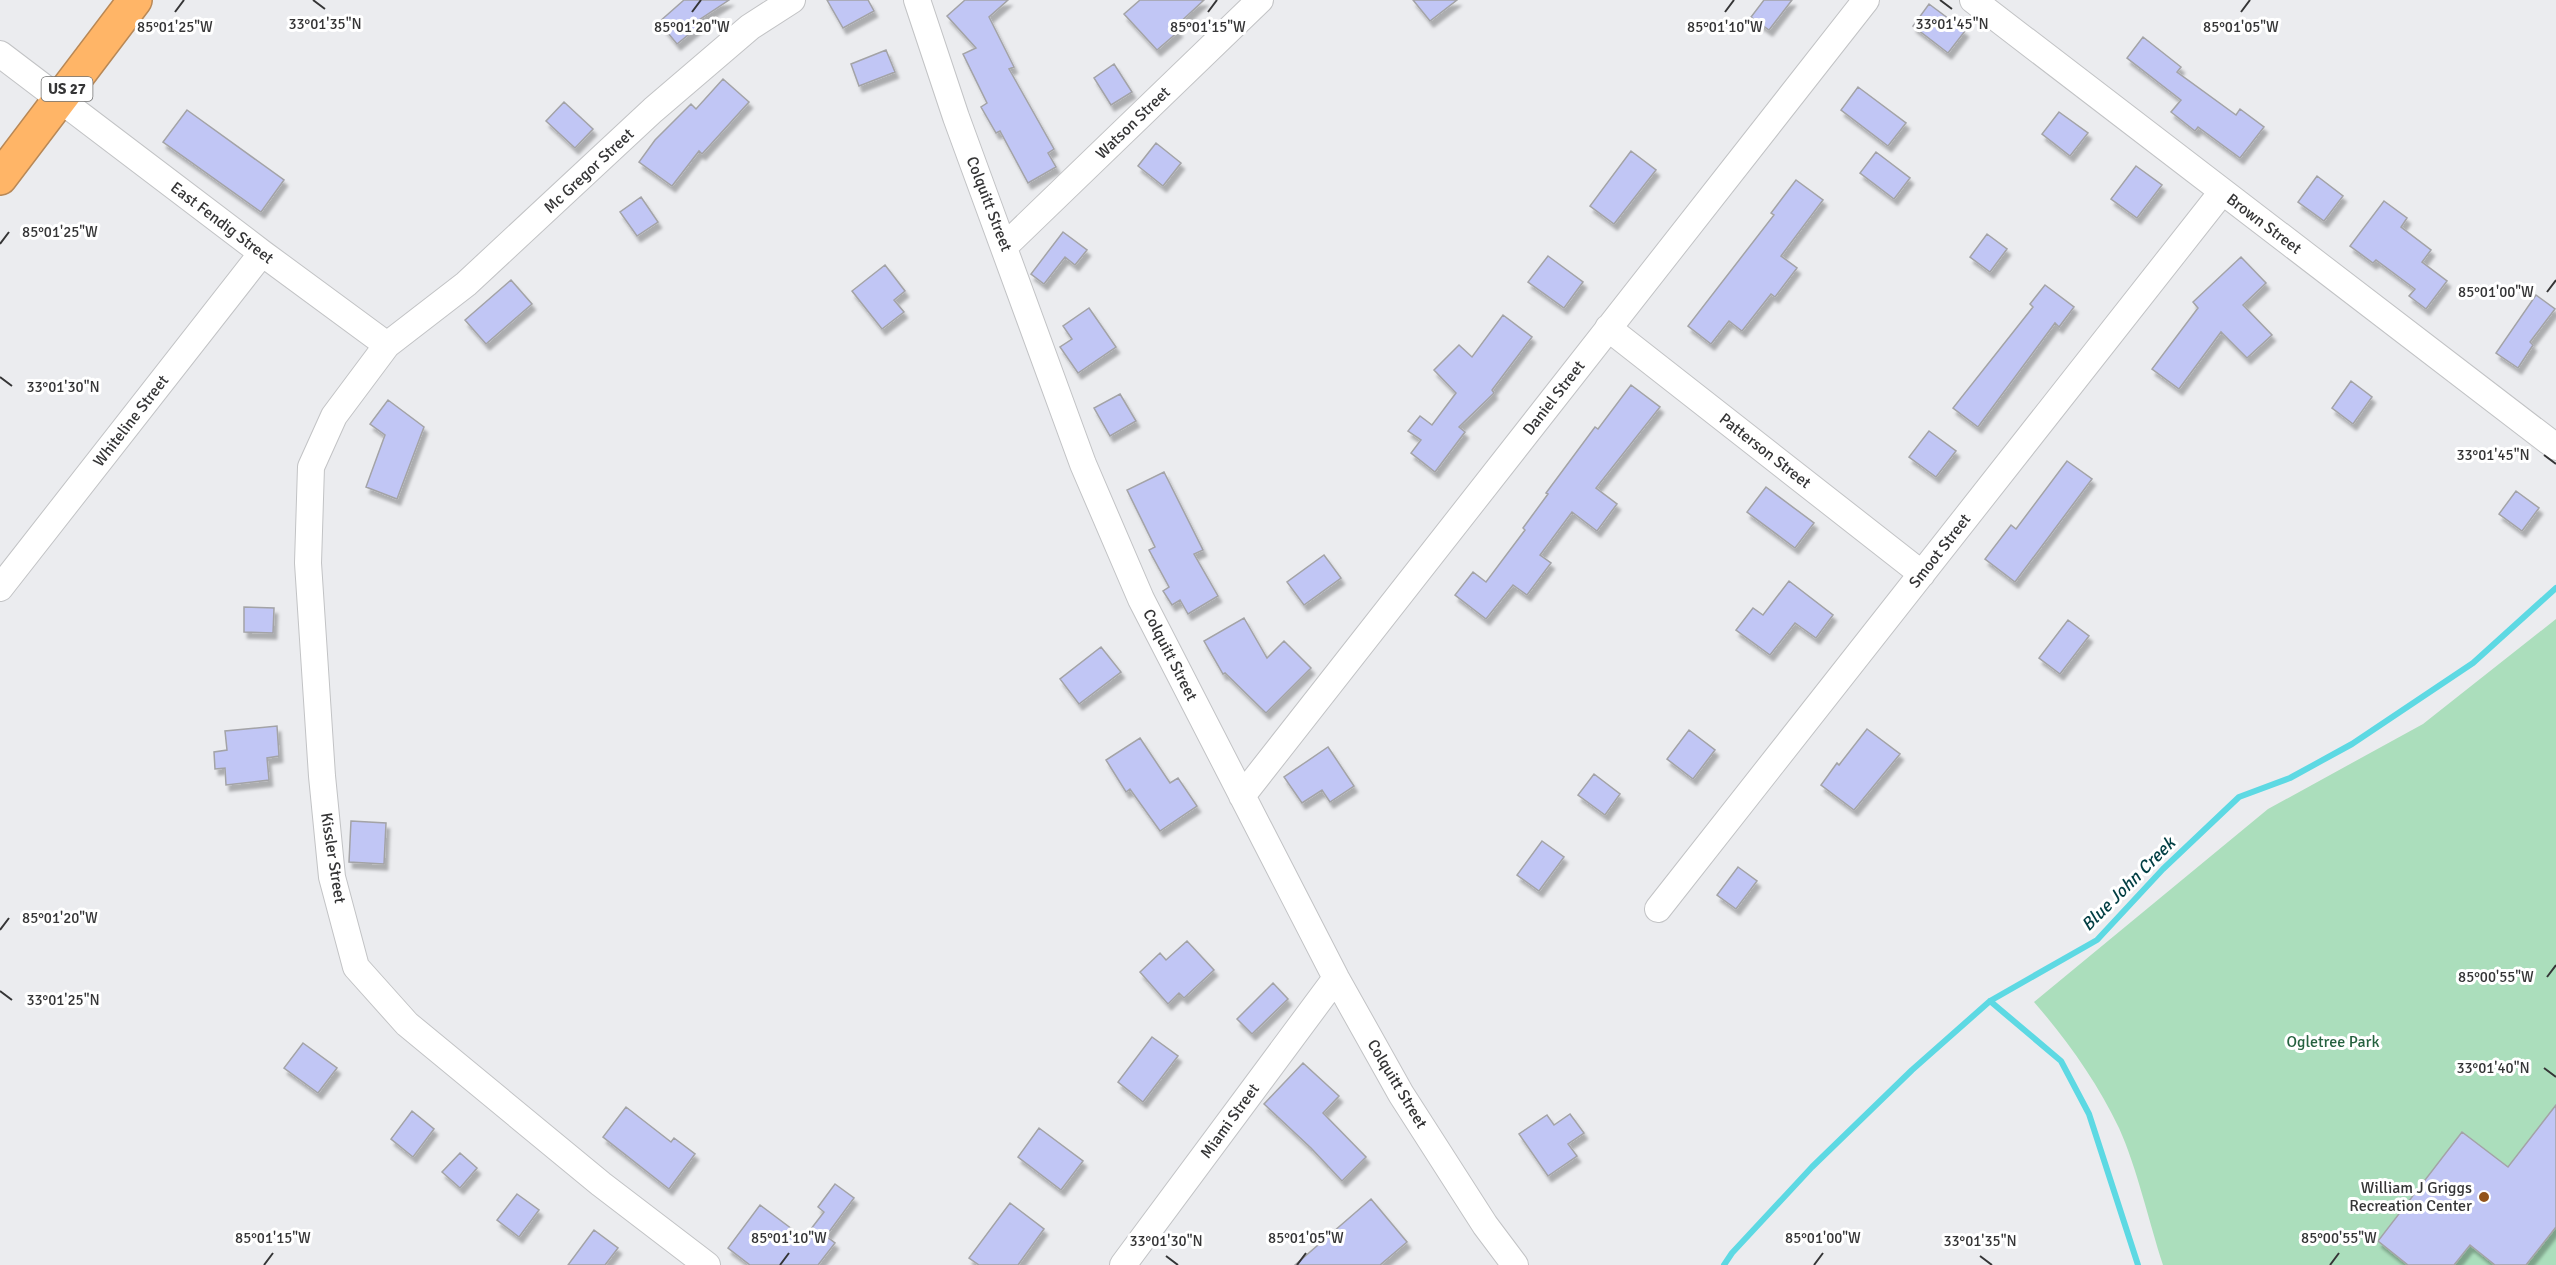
<svg xmlns="http://www.w3.org/2000/svg" width="2556" height="1265" font-family="Signika,sans-serif">
<style>
.green{fill:#abdebc}
.lines{fill:none;stroke-linecap:round;stroke-linejoin:round}
.stream{stroke:#5dd9e3;stroke-width:6}
.building{fill:#c1c6f5;stroke:#a3a3a6;stroke-width:1.5;filter:url(#shadow)}
.minor-casing{stroke:#c2c3c5;stroke-width:28}
.highway-casing{stroke:#b88856;stroke-width:36}
.minor{stroke:#fff;stroke-width:26}
.highway{stroke:#ffb567;stroke-width:33}
.ticks{fill:none;stroke:#353536;stroke-width:2}
.poi-dot{fill:#92531b;stroke:#fff;stroke-width:2}
.labels{text-anchor:middle;dominant-baseline:central;stroke-width:6;stroke-linejoin:round;paint-order:stroke}
.shield{fill:#fff;stroke:#727272;stroke-width:1.5}
.shield-label{font-size:15px;font-weight:bold;fill:#353536}
.street-label{font-size:16px;fill:#353536;stroke:#fff}
.park-label{font-size:16px;fill:#25613f;stroke:#fff}
.poi-label{font-size:16px;fill:#353536;stroke:#fff;text-anchor:end}
.water-label{font-size:18px;font-style:italic;fill:#013e43;stroke:#fff}
.ticks-label{font-size:15px;text-anchor:middle;fill:#353536;stroke:#fff;stroke-width:6;stroke-linejoin:round;paint-order:stroke}
</style>
<defs>
<filter id="shadow"><feDropShadow dx="3.5" dy="6" stdDeviation="1.5" flood-color="#0004"/></filter>
</defs>
<rect width="100%" height="100%" fill="#ebecef"/>
<!-- green -->
<path class="green" d="M2556 619V1265H2163C2149 1222 2137 1168 2119 1128 2097 1082 2067 1040 2034 1002L2268 809 2423 724Z"/>
<g class="lines">
<!-- stream -->
<path class="stream" d="M1990 1001 2061 1061 2089 1114 2138 1265
M1724 1265 1732 1253 1812 1167 1912 1070 1990 1001 2097 940 2163 869 2239 797 2290 778 2352 744 2473 663 2556 588"/>
</g>
<!-- building -->
<path class="building" d="M684 0H729L696 22 699 26 677 44 659 22Z
M827 0H868L874 11 843 28Z
M965 0H1008L989 17 1014 67 1009 69 1054 149 1048 153 1056 167 1028 183 1000 131 996 133 981 107 987 103 963 54 976 48 947 16Z
M1140 0H1204L1175 27 1179 31 1157 50 1124 14Z
M1413 0H1457L1430 21Z
M1764 0H1792L1769 30 1751 17Z
M1929 4 1965 31 1948 53 1913 26Z
M2143 37 2181 67 2177 72 2236 115 2240 109 2264 127 2240 158 2198 127 2195 131 2171 112 2181 100 2127 58Z
M886 50 895 72 859 86 851 64Z
M1114 64 1132 92 1111 105 1094 78Z
M723 79 749 102 702 154 699 151 672 186 639 162 655 140 691 104 696 109Z
M1858 87 1906 123 1888 146 1841 110Z
M564 102 593 129 575 148 546 121Z
M187 110 284 180 261 212 163 142Z
M2059 112 2088 133 2070 156 2042 134Z
M1156 143 1181 163 1163 186 1138 166Z
M1631 151 1656 170 1614 224 1590 206Z
M1876 152 1910 178 1894 199 1860 173Z
M2136 166 2162 185 2137 218 2111 199Z
M2317 176 2343 196 2324 221 2298 202Z
M1796 180 1823 200 1781 256 1797 268 1775 297 1771 294 1742 331 1729 321 1711 344 1688 326 1774 215 1771 213Z
M641 197 658 222 637 236 620 212Z
M2384 201 2407 218 2401 227 2431 250 2422 262 2447 281 2426 309 2409 296 2415 289 2376 260 2373 263 2350 246Z
M1063 232 1087 250 1075 265 1065 257 1044 284 1031 274Z
M1987 234 2007 249 1990 272 1970 257Z
M1548 256 1583 282 1564 308 1528 282Z
M2241 257 2266 283 2243 305 2272 335 2247 358 2221 332 2179 389 2152 369 2198 308 2193 302Z
M885 265 905 291 894 300 904 312 882 329 852 291Z
M511 280 532 304 486 344 465 320Z
M2045 285 2074 307 2059 327 2055 323 1978 427 1953 408 2033 307 2030 304Z
M2536 295 2555 309 2530 342 2533 345 2518 368 2496 353Z
M1089 308 1116 347 1078 373 1060 347 1072 339 1063 326Z
M1503 315 1532 337 1492 390 1494 393 1459 427 1465 432 1435 472 1411 453 1421 440 1408 431 1420 416 1432 425 1456 393 1434 370 1459 345 1472 357Z
M2351 381 2372 397 2353 424 2332 408Z
M1631 385 1660 407 1596 488 1617 504 1597 531 1572 512 1540 555 1551 563 1527 595 1513 585 1486 619 1455 595 1473 572 1486 582 1525 530 1523 528 1548 494 1546 493 1595 427 1598 429Z
M1120 394 1136 421 1110 436 1094 408Z
M388 400 424 427 397 499 366 487 385 435 370 424Z
M1929 431 1956 451 1936 477 1909 457Z
M2067 461 2092 479 2015 582 1985 559 2011 525 2016 529Z
M1164 472 1203 550 1194 554 1218 596 1188 614 1180 600 1172 605 1163 591 1169 587 1149 550 1155 547 1127 490Z
M1766 487 1814 523 1795 548 1747 512Z
M2516 491 2539 508 2522 531 2499 514Z
M1324 555 1341 578 1304 605 1287 582Z
M1789 581 1833 615 1816 638 1795 623 1770 655 1736 630 1753 608 1763 615Z
M244 607 274 608 273 633 244 632Z
M1244 618 1267 658 1284 641 1311 668 1266 713 1225 673 1223 674 1204 641Z
M2068 620 2089 636 2060 674 2039 658Z
M1101 647 1121 672 1079 704 1060 679Z
M277 726 279 756 267 758 269 780 226 785 225 768 215 769 214 752 227 750 225 731Z
M1867 729 1900 754 1854 810 1821 785 1837 763 1839 765Z
M1689 730 1715 750 1693 779 1667 759Z
M1140 738 1170 783 1178 778 1197 806 1160 831 1130 789 1126 792 1106 760Z
M1328 747 1354 786 1330 802 1322 790 1302 803 1284 777Z
M1594 774 1620 794 1605 815 1578 795Z
M351 821 386 823 384 864 349 862Z
M1542 841 1564 857 1539 891 1517 875Z
M1738 867 1757 881 1736 909 1717 895Z
M1187 941 1214 970 1184 998 1179 993 1168 1004 1140 972 1160 953 1166 960Z
M1273 983 1288 999 1252 1034 1237 1019Z
M1152 1037 1178 1056 1143 1102 1118 1082Z
M303 1043 337 1068 318 1093 284 1068Z
M1303 1063 1339 1096 1323 1113 1366 1157 1342 1181 1311 1148 1264 1104Z
M2556 1105V1227L2526 1265H2495L2470 1245 2454 1265H2408L2378 1241 2462 1132 2508 1167Z
M626 1107 671 1142 674 1138 695 1154 669 1189 603 1137Z
M412 1111 434 1129 413 1157 391 1139Z
M1570 1114 1584 1133 1568 1144 1577 1156 1548 1176 1519 1134 1547 1115 1554 1125Z
M1039 1128 1083 1161 1061 1190 1018 1157Z
M460 1153 477 1168 460 1188 442 1172Z
M835 1184 854 1198 826 1236 835 1243 818 1265H750L728 1248 760 1205 804 1238 824 1212 818 1207Z
M517 1194 539 1210 519 1237 497 1220Z
M1371 1199 1407 1242 1380 1265H1295Z
M1010 1203 1044 1229 1018 1265H979L969 1258Z
M594 1230 618 1248 605 1265H568Z"/>
<g class="lines">
<!-- minor casing -->
<g class="minor-casing">
<path id="minor" d="M917 0 956 117 1083 464 1141 599 1336 978 1401 1094 1485 1225 1515 1265
M1973 0 2556 447
M0 54 262 253 387 345
M1005 246 1260 0
M1608 328 1922 574
M0 588 262 253
M1242 796 1866 0
M1658 909 2222 192
M707 1265 601 1184 407 1024 356 967 332 877 322 776 308 563 311 467 334 416 387 345 466 284 653 110 750 27 792 0
M1123 1265 1336 978"/>
</g>
<!-- highway casing -->
<g class="highway-casing">
<path id="highway" d="M0 178 135 0"/>
</g>
<!-- minor -->
<use href="#minor" class="minor"/>
<!-- highway -->
<use href="#highway" class="highway"/>
</g>
<!-- ticks -->
<path class="ticks" d="M313 0 325 9M1940 0 1952 9M175 12 184 0M692 12 701 0M1208 12 1217 0M1725 12 1734 0M2241 12 2250 0M0 244 9 232M2547 292 2556 280M0 377 12 386M2544 455 2556 464M0 930 9 918M2547 977 2556 965M0 991 12 1000M2544 1068 2556 1077M1166 1256 1178 1265M1980 1256 1992 1265M264 1265 273 1253M780 1265 789 1253M1297 1265 1306 1253M1814 1265 1823 1253M2330 1265 2339 1253"/>
<!-- markers -->
<circle class="poi-dot" cx="2484" cy="1197" r="6"/>
<g class="labels">
<!-- shield labels -->
<rect class="shield" x="41.5" y="77" width="51" height="24" rx="4.5"/>
<g class="shield-label">
<text x="67" y="89">US 27</text>
</g>
<!-- street labels -->
<g class="street-label">
<text transform="translate(1133 123) rotate(-44)">Watson Street</text>
<text transform="translate(589 171) rotate(-43)">Mc Gregor Street</text>
<text transform="translate(989 204) rotate(69)">Colquitt Street</text>
<text transform="translate(222 223) rotate(37)">East Fendig Street</text>
<text transform="translate(2264 224) rotate(37)">Brown Street</text>
<text transform="translate(1554 398) rotate(-52)">Daniel Street</text>
<text transform="translate(131 421) rotate(-52)">Whiteline Street</text>
<text transform="translate(1765 451) rotate(38)">Patterson Street</text>
<text transform="translate(1940 551) rotate(-52)">Smoot Street</text>
<text transform="translate(1170 655) rotate(63)">Colquitt Street</text>
<text transform="translate(333 858) rotate(81)">Kissler Street</text>
<text transform="translate(1397 1084) rotate(59)">Colquitt Street</text>
<text transform="translate(1230 1121) rotate(-54)">Miami Street</text>
</g>
<!-- park labels -->
<g class="park-label">
<text x="2333" y="1042">Ogletree Park</text>
</g>
<!-- poi labels -->
<g class="poi-label">
<text x="2472" y="1188">William J Griggs<tspan x="2472" dy="18">Recreation Center</tspan></text>
</g>
<!-- water labels -->
<g class="water-label">
<text transform="translate(2128 884) rotate(-45)">Blue John Creek</text>
</g>
</g>
<g class="ticks-label">
<text x="1952" y="29">33°01'45"N</text>
<text x="325" y="29">33°01'35"N</text>
<text x="175" y="32">85°01'25"W</text>
<text x="692" y="32">85°01'20"W</text>
<text x="1208" y="32">85°01'15"W</text>
<text x="1725" y="32">85°01'10"W</text>
<text x="2241" y="32">85°01'05"W</text>
<text x="60" y="237">85°01'25"W</text>
<text x="2496" y="297">85°01'00"W</text>
<text x="63" y="392">33°01'30"N</text>
<text x="2493" y="460">33°01'45"N</text>
<text x="60" y="923">85°01'20"W</text>
<text x="2496" y="982">85°00'55"W</text>
<text x="63" y="1005">33°01'25"N</text>
<text x="2493" y="1073">33°01'40"N</text>
<text x="273" y="1243">85°01'15"W</text>
<text x="789" y="1243">85°01'10"W</text>
<text x="1306" y="1243">85°01'05"W</text>
<text x="1823" y="1243">85°01'00"W</text>
<text x="2339" y="1243">85°00'55"W</text>
<text x="1166" y="1246">33°01'30"N</text>
<text x="1980" y="1246">33°01'35"N</text>
</g>
</svg>
